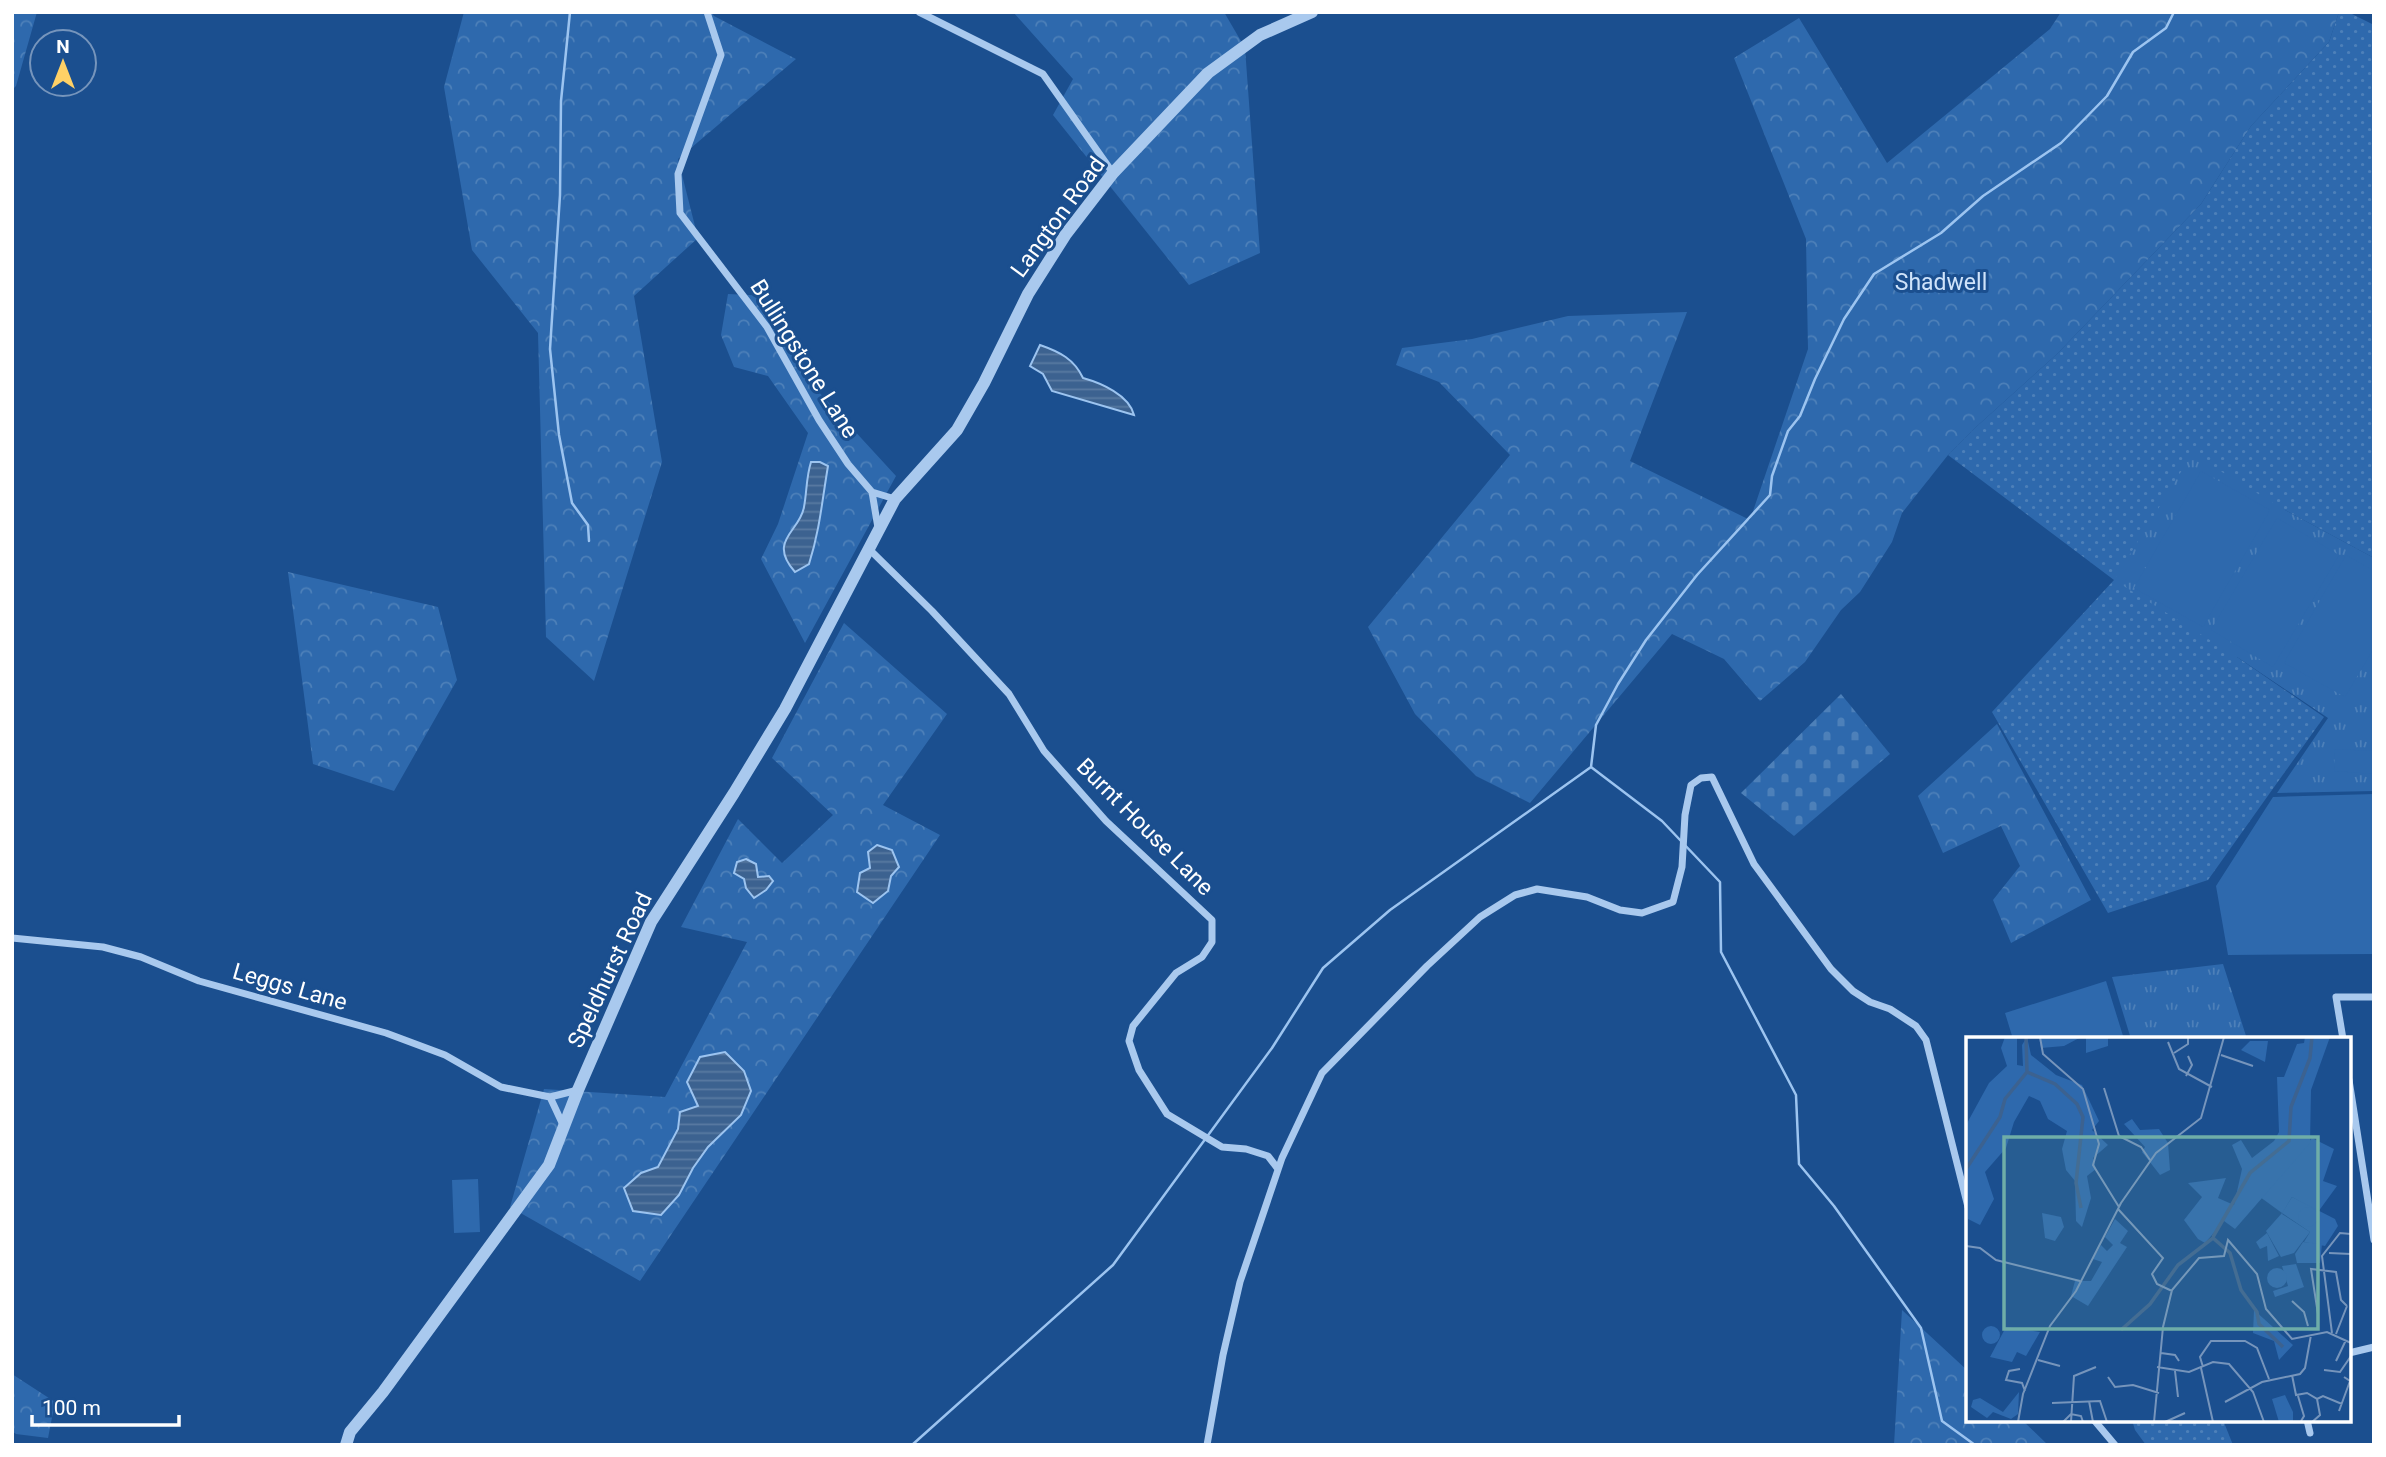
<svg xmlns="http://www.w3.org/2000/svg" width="2386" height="1457" font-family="Roboto,sans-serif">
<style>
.grass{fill:url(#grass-dots)}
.forest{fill:url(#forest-crowns)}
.cemetery{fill:url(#cemetery-stones)}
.park{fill:url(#park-tufts)}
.garden{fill:#2e69ad}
.water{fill:url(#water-rules);stroke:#9cc4f0;stroke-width:2}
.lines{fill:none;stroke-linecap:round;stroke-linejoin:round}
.stream{stroke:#9cc4f0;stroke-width:2.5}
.minor{stroke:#a9c9ee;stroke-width:7}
.tertiary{stroke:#a9c9ee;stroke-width:12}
.labels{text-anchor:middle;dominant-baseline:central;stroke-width:6;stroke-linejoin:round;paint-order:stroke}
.street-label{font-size:23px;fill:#fff;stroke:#1b4f8f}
.park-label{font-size:23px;fill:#cfe3fa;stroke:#1b4f8f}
.inset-river{fill:none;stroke:#3c6290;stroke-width:3.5}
.inset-road{fill:none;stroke:#7695bc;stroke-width:2}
.view{fill:#6fada8;fill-opacity:0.15;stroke:#6fada8;stroke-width:3.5}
.inset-edge{fill:none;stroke:#fff;stroke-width:3.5}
</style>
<defs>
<pattern id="grass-dots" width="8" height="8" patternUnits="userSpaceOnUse" patternTransform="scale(1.75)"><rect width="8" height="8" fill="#2e69ad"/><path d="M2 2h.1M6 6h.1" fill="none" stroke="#4d80b9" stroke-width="1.8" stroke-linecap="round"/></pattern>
<pattern id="forest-crowns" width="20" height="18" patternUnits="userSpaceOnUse" patternTransform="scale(1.75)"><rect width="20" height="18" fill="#2e69ad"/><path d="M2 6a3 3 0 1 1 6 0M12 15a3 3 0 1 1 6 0" fill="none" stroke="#4d80b9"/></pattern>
<pattern id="cemetery-stones" width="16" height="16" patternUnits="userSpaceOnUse" patternTransform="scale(1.75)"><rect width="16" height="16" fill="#2e69ad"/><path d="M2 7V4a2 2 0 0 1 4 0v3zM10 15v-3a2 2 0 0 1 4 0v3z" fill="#4d80b9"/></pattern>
<pattern id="park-tufts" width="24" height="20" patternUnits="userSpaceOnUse" patternTransform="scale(1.75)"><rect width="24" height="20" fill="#2e69ad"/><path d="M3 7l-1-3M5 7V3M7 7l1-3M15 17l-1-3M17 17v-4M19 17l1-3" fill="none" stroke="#4d80b9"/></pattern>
<pattern id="water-rules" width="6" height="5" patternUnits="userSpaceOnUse" patternTransform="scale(1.75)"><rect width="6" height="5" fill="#3c6290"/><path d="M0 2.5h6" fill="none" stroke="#597aa1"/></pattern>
</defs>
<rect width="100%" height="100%" fill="#1b4f8f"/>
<!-- grass -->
<path class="grass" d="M2339 12H2348L2374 25V558L2285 510 2237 657 2324 717 2208 880 2108 913 1992 712 2114 580 1948 455 1976 427 2057 354 2201 204 2251 126 2329 42Z
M2132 1420H2223L2233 1445H2146L2135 1430Z"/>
<!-- forest -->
<path class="forest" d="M12 12H37L16 86 12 90Z
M464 12H711L714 16 796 59 678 159 698 238 634 296 662 462 594 681 546 637 538 333 472 250 444 87Z
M1013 12H1224L1245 48 1260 253 1189 285 1053 115 1073 79Z
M2061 12H2339L2329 42 2251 126 2201 204 2057 354 1976 427 1948 455 1902 513 1892 542 1860 592 1841 610 1805 662 1760 701 1724 659 1672 634 1530 803 1476 776 1415 714 1368 627 1510 455 1439 382 1396 365 1402 348 1472 339 1568 316 1687 312 1630 461 1750 520 1808 349 1806 239 1734 58 1799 18 1887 163 2050 29Z
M728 294 768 296 805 377 896 476 805 643 761 559 778 524 808 433 768 376 734 367 721 335Z
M288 572 438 607 457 680 394 791 313 764Z
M844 623 947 714 883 805 940 835 640 1281 510 1207 544 1089 665 1097 747 942 681 927 738 819 782 863 833 815 772 758Z
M1997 724 2091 900 2011 943 1993 900 2020 866 2001 826 1943 853 1918 796Z
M1902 1310 1968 1371V1420H2022L2048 1445H1894Z
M12 1374 55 1402 48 1438 16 1434 12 1431Z"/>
<!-- cemetery -->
<path class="cemetery" d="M1841 694 1890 754 1794 836 1741 793Z"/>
<!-- park -->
<path class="park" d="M2192 454 2285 510 2374 558V791L2277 793 2328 718 2237 657 2114 580Z
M2223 964 2247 1039H2131L2112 977Z"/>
<!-- garden -->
<path class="garden" d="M2201 471 2270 510 2203 627 2134 588Z
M2277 518 2339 555 2273 667 2211 630Z
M2346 555 2374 571V648L2345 697 2284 663Z
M2335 749 2374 751V774L2334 771Z
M2374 794V954L2228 955 2216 886 2273 797Z
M2106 981 2124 1039H2013L2005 1013Z
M478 1179 480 1232 454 1233 452 1180Z"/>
<!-- water -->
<path class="water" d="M1040 345C1060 352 1074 359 1083 378 1101 383 1129 395 1134 415L1052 391 1043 374 1030 366Z
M811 462H820L828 466C822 501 820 529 809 564L795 572C767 540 800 532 804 507 807 491 806 478 811 462Z
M877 845 892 850 899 867 891 876 888 891 873 903 857 892 860 873 870 868 868 852Z
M746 859 756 864 758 877 769 876 773 881 766 890 754 898 746 888 744 879 734 873 737 862Z
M725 1052 744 1071 751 1091 741 1115 708 1147 693 1168 679 1195 661 1215 633 1211 624 1188 641 1173 658 1167 678 1129 680 1112 698 1106 687 1082 700 1057Z"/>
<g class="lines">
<!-- stream -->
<path class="stream" d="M570 12 561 101 560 195 550 349 559 435 572 503 588 525 589 541
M1591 767 1596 725 1618 684 1646 640 1697 575 1770 495 1772 476 1788 431 1800 416 1815 379 1844 319 1874 274 1941 233 1983 196 2061 143 2107 96 2133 52 2166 28 2174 12
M912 1445 1113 1265 1272 1048 1323 968 1390 910 1591 767 1662 821 1720 882 1721 952 1796 1095 1799 1164 1834 1206 1921 1328 1942 1421 1975 1445"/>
<!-- minor -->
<path class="minor" d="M707 12 721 55 678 174 680 213 767 327 819 420 848 464 872 492 895 499
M919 12 1043 74 1113 173
M872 492 878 528
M869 549 932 611 1009 694 1044 751 1106 821 1212 920V942L1202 957 1176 973 1133 1026 1129 1041 1139 1070 1167 1114 1222 1147 1246 1149 1268 1156 1278 1169
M12 938 103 947 141 957 199 981 386 1033 445 1055 501 1087 550 1097 578 1090
M2343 1039 2336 997H2374
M2349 1080 2374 1240
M550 1097 564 1127
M2349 1353 2374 1347
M2094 1420 2115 1445
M2307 1420 2310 1433
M1207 1445 1223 1355 1240 1282 1282 1158 1322 1073 1427 966 1480 917 1515 895 1537 889 1587 897 1620 910 1642 913 1673 902 1682 867 1685 815 1691 785 1701 778 1712 777 1754 864 1831 969 1853 991 1870 1002 1890 1009 1916 1026 1926 1040 1968 1207"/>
<!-- tertiary -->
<path class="tertiary" d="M346 1445 350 1432 383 1392 549 1165 578 1090 651 922 734 793 785 709 895 499 957 430 984 383 1028 294 1066 234 1113 173 1208 73 1260 35 1312 12"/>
</g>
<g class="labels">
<!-- street labels -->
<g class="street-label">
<text transform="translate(1058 217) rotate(-54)">Langton Road</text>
<text transform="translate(804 359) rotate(58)">Bullingstone Lane</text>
<text transform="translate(1145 827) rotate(45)">Burnt House Lane</text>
<text transform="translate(610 970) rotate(-65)">Speldhurst Road</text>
<text transform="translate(290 987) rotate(16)">Leggs Lane</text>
</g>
<!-- park labels -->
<g class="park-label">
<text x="1941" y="282">Shadwell</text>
</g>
</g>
<!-- overview -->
<g transform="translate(1966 1037)">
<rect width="385" height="385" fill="#1b4f8f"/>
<path d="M346 101 368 112 357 144 371 149 352 175 326 160 316 177 344 195 328 216 315 220 300 194 316 176 294 160Z" fill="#2e69ad"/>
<path d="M39 0H51V28L57 29 56 8 61 0 65 18 90 38 116 48 133 84 126 93 142 108 127 121 130 132 121 139 125 161 116 190 110 184 109 144 100 133 96 112 101 94 82 82 74 64 63 59 48 85 40 111 19 135 28 162 14 188 2 182 0 88 23 46 41 29 35 11ZM73 0H115L98 9 75 11ZM120 0H142V9L120 16ZM339 0H364L345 53 344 106 269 192 258 184 239 206 232 202 218 183 236 160 222 146 260 141 252 161 268 168 276 132 266 108 275 103 286 121 308 104 313 95 311 40H318L331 7 338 6ZM284 4H302L299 25 275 13ZM166 82 174 93 193 92 202 106 204 133 194 138 176 115 179 110 158 87ZM76 176 95 180 98 190 89 204 79 201ZM149 182 162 194 154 206 161 210 122 269 105 259 109 244H125L136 225 127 222 135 208 141 214 147 208 139 200ZM301 196 313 219 302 224 301 209 294 212 290 205ZM288 273 327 308 313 323 308 304 287 296ZM53 355 52 377 45 382 27 375 21 381 5 370 7 363 14 361 37 375ZM319 358 327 375V385H313L306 362Z" fill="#2e69ad"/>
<path d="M326 160 369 182 372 189 359 209 338 205 344 195 316 176ZM330 227 338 250 309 260 307 254 322 249 316 229ZM16 298a9 9 0 1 1 18 0a9 9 0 1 1-18 0ZM40 290 74 295 60 319 51 315 46 325 24 320Z" fill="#2e69ad"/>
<path d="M332 180a10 10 0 1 1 20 0a10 10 0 1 1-20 0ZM337 205 356 207 354 226H331L329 217ZM301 241a10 10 0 1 1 20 0a10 10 0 1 1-20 0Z" fill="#2e69ad"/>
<path class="inset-river" d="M61 35 89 47 111 67 117 80 110 146 115 171M0 132 34 80 39 62 61 35 60 0M247 200 284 136 323 104 325 70 344 21 346 0M155 293 184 267 212 228 247 201 264 216 275 253 291 275 293 287 317 310"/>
<path class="inset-road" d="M74 0 77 17 117 52 133 107 127 128 153 170M202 5 213 32 246 50M208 16 222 7V0M255 18 287 29M220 39 226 28 222 19M138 51 153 99 175 110 184 123M152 172 197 221 186 237 191 247 206 254M0 209 14 211 30 223 114 244M363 216 385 217M326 264 338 275 342 289M352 277 345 232 370 235 375 263 381 269M366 296 356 219 374 196 385 197M370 297 381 269M195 316 209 318 213 324M72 323 94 329M370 324 380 303M191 330 223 335 247 325 263 327 287 355 298 385M237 330 234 320 245 304H279L291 311 303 342M235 331 247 385M54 332 43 334 40 343 56 346 59 354M358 333 374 335 385 319M209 334 212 360M326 338 330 358 341 356 351 362 354 378 346 385M142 340 149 350 167 348 193 356M332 359 338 379 335 384M351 362 357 359 376 367M123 364 127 385M259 365 296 345 334 337 339 331 345 298M86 366 134 364 141 385M373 374 384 344 378 340M52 385 57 357 84 289 110 254 155 166 190 116 235 81 258 0M97 385 105 377 115 379 117 385M105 385 108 339 130 330M188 385 197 290 206 253 233 221 258 219 262 203 291 237 300 272 326 302 361 295 385 306M199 385 219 376"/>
<path class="view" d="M38 100H352V292H38Z"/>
<rect width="385" height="385" class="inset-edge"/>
</g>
<!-- border -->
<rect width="2386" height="1457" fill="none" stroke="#ffffff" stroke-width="28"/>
<!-- north arrow -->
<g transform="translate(63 63)"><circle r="33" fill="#1b4f8f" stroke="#7695bc" stroke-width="2"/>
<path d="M0-5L12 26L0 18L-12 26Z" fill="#ffd166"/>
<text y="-10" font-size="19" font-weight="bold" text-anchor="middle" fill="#ffffff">N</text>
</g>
<!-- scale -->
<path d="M32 1415v10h147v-10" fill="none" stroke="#ffffff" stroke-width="3.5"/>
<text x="42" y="1415" font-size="21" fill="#ffffff" stroke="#1b4f8f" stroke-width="5" paint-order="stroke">100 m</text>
</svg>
